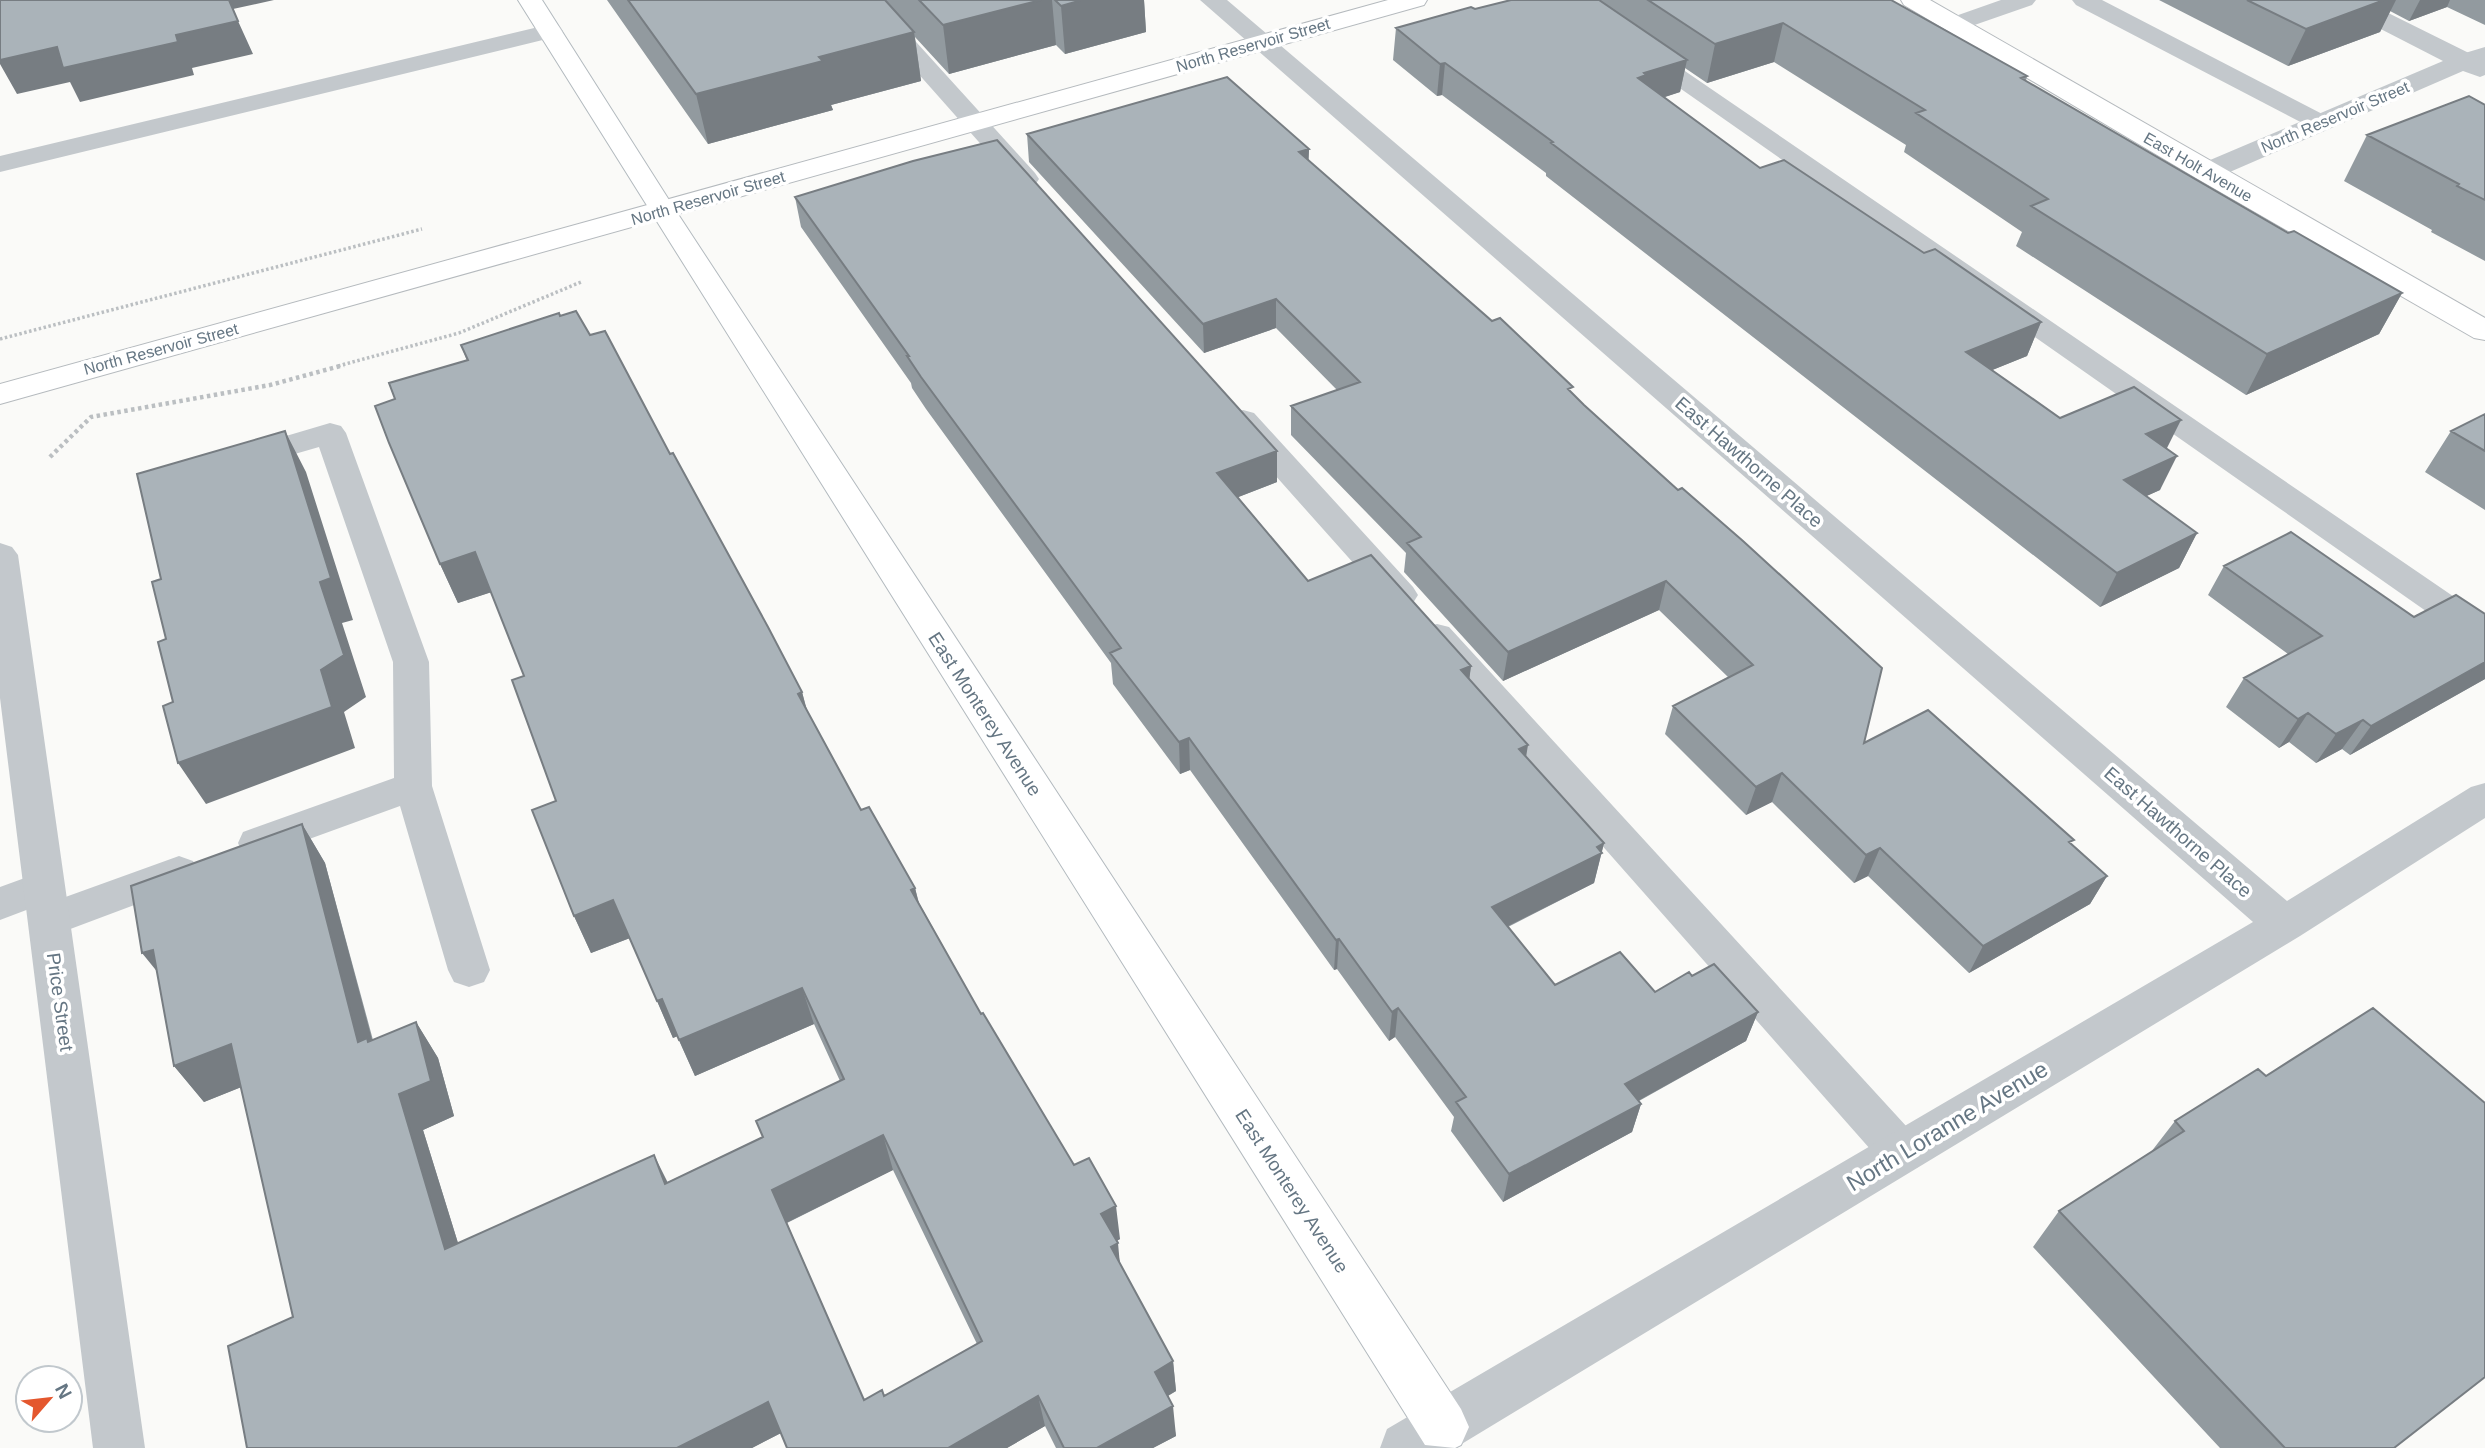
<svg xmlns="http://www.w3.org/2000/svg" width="2485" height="1448" font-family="Helvetica,sans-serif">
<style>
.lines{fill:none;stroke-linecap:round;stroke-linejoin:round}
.secondary-casing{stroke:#b3babf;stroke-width:2}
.primary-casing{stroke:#b5babe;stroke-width:2}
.path-far1{stroke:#bbbfc2;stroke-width:3.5;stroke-dasharray:2.5 2.5;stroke-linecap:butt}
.path{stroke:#bbbfc2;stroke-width:4.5;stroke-dasharray:3.5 3.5;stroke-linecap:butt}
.lane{fill:#c3c8cc;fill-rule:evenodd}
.street{fill:#c3c8cc;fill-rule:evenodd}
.secondary{fill:#fff;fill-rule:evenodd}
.primary{fill:#fff;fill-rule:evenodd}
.wall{fill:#929a9f;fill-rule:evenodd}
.shaded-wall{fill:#777d82}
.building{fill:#aab3b9;stroke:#777d82;stroke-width:2;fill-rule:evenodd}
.labels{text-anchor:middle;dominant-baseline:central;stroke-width:7;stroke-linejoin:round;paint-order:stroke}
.far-street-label{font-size:16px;fill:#657683;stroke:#fff}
.street-label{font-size:19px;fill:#657683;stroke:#fff}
.near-street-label{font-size:23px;fill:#657683;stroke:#fff}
</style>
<rect width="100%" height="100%" fill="#fafaf8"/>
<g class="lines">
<!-- secondary casing -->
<g class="secondary-casing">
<path id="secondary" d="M518 0H542L676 211 1461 1409 1469 1427 1461 1445 1455 1448 1425 1445Z"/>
</g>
<!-- primary casing -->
<g class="primary-casing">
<path id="primary" d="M1388 0H1427L1424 5 0 404V384Z
M1901 0H1930L2485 318V340L2474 338 2196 178 1904 5Z"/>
</g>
<!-- path-far1 -->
<path class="path-far1" d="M0 339 422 229
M338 366 459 333 581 282"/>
<!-- path -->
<path class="path" d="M50 457 91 417 270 385 344 365"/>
<!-- lane -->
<path class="lane" d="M853 0H878L1035 173 1039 179 1035 185 1026 187 1017 185Z
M1554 0H1581L2485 618V647L2473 644Z
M2001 0H2036L2032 5 1963 29H1947L1943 24 1947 19Z
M2072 0H2102L2330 118 2334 123 2330 128 2321 131 2312 128 2076 5Z
M551 24 559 26 563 31 559 36 0 172V156Z
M2485 47V62L2464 68 2455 66 2452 61 2455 56Z
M1243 410 1254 413 1413 587 1418 595 1413 603 1401 607 1389 603 1232 427 1227 420 1232 413Z
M330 423 341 426 346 433 429 662 432 786 490 970 484 982 469 987 454 982 448 970 400 806 257 858 243 854 238 843 243 832 394 778 393 662 319 447 243 469 232 466 227 459 232 452Z
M1437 624 1449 627 1918 1139 1924 1153 1918 1167 1902 1173 1886 1167 1425 645 1419 636 1425 627Z
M179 856 193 861 199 872 193 883 49 937 35 932 29 920 35 908Z
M44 871 58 876 64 887 58 898 0 920V887Z"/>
<!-- street -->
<path class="street" d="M1200 0H1227L2287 901 2471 787 2485 783V818L2300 936 1455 1448H1380L1387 1429 2253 922Z
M2331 0H2362L2485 61V75L2480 77 2463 71 2216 178 2206 180 2196 178 2192 172 2196 166 2443 61 2334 5Z
M0 543 12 547 18 555 145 1448H93L0 698Z"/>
<!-- secondary -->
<use href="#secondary" class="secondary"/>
<!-- primary -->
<use href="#primary" class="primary"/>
</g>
<!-- wall -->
<path class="wall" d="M607 0H1144L1146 32 1065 54 1056 45 949 74 915 37 921 81 831 105 833 110 708 144Z
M1511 0H1891L2027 76 2026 81 2288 233 2402 293 2379 334 2246 395 2016 246 2022 232 1904 152 1906 145 1774 62 1707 83 1685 68 1680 92 1664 97 1760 168 1924 253 2041 322 2027 356 1992 370 2060 418 2167 449 2160 490 2146 496 2197 533 2179 568 2100 607 1546 176V173L1442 95 1437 96 1393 60 1396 28Z
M2159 0H2485V25L2447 7 2409 21 2390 11 2380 32 2288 66Z
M2485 105V261L2431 232 2432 230 2344 181 2367 135Z
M1027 134 1309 149 1308 161 1572 394 1864 743 2072 844 2107 876 2090 904 1969 973 1868 876 1854 883 1772 802 1746 815 1665 734 1673 706 1728 677 1659 610 1503 681 1404 572 1406 553 1291 435V406L1337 390 1276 328 1204 353 1029 162Z
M795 197 1277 451V482L1238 497 1308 581 1471 666 1469 679 1526 757 1604 843 1594 883 1508 927 1555 985 1655 992 1692 976 1758 1012 1746 1041 1639 1101 1641 1104 1632 1132 1503 1202 1451 1131 1454 1117 1395 1037 1389 1041 1337 969 1334 970 1190 770 1180 774 1113 684 1111 663 926 409 912 388 911 383 801 227Z
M560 316 590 335 670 454 802 692 807 710 861 810 915 888 919 903 981 1014 1120 1239 1116 1241 1120 1263 1173 1361 1176 1391 1168 1396 1176 1436 1153 1448H1056L1045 1426 1007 1448H787L781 1433 752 1448H247L293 1317 241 1087 204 1102 174 1066 302 824 325 863 373 1040 416 1022 438 1058 454 1116 423 1130 458 1243 668 1182 762 1137 840 1081 814 1024 695 1076 677 1036 673 1038 630 938 591 953 574 916 556 801 524 676 491 592 458 603 440 564 395 399 467 361 461 345ZM893 1170 977 1344 884 1396 864 1400 787 1223Z
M2485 414V510L2425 472 2451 431Z
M2224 566 2414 617 2485 614V679L2350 755 2342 749 2316 763 2289 742 2279 748 2226 707 2244 678 2288 654 2208 595Z
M2258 1069 2394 1448H2220L2033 1247 2059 1211 2151 1152 2175 1121Z"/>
<!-- shaded-wall -->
<path class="shaded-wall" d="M229 0H274L233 9Z
M1041 0H1052L1056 45 949 74 943 25Z
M1082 0H1144L1146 32 1065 54 1061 6Z
M2384 0H2396L2380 32 2288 66 2306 29Z
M2420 0H2450L2447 7 2409 21Z
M238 21 253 54 192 68 194 75 80 102 70 82 17 94 0 64V60L57 47Z
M1783 23 1774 62 1707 83 1715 44Z
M914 32 921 81 831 105 833 110 708 144 696 94 819 57Z
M1687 60 1680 92 1641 105 1638 78 1644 73Z
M1445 63 1442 95 1437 96 1440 64Z
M1309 149 1308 177 1299 152Z
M2402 293 2379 334 2246 395 2267 354Z
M1276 299V328L1204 353 1203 324Z
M2041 322 2027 356 1953 386 1966 352Z
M2181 420 2164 454 2146 434Z
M285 431 306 472 353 620 342 623 366 697 344 712 355 748 206 804 178 763 321 670 320 582Z
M1277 451V482L1218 505 1217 473Z
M2177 456 2160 490 2107 514 2124 480Z
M2197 533 2179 568 2100 607 2117 573Z
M475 552 492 592 458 603 440 564Z
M1666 581 1659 610 1503 681 1508 652Z
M2485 662V679L2350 755 2371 726Z
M1471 666 1467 697 1461 670Z
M802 692 812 731 798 694Z
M2308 713 2289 742 2279 748 2298 719Z
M2363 720 2342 749 2316 763 2336 734Z
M1189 738 1190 770 1180 774 1179 742Z
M1528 745 1523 776 1519 749Z
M1782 773 1772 802 1746 815 1756 787Z
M302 824 325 863 375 1051 358 1042Z
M1604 843 1594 883 1486 937 1492 907Z
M1880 848 1868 876 1854 883 1866 855Z
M2107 876 2090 904 1969 973 1983 946Z
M915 888 924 925 911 890Z
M613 900 630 938 591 953 574 916Z
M1339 939 1337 969 1334 970 1336 940Z
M153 950 172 990 142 953Z
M802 988 814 1024 695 1076 679 1040Z
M662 999 678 1036 673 1038 657 1001Z
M1398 1008 1395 1037 1389 1041 1392 1012Z
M1758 1012 1746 1041 1616 1113 1625 1084Z
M416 1022 438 1058 454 1116 423 1130 470 1282 445 1249 399 1094Z
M231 1044 259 1080 204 1102 174 1066Z
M1641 1104 1632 1132 1503 1202 1509 1174Z
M883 1135 893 1170 786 1223 772 1190Z
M654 1155 671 1189 665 1184Z
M1116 1206 1120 1239 1105 1248 1101 1214Z
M1118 1243 1121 1276 1111 1247Z
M1173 1361 1176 1391 1157 1402 1155 1372Z
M1038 1396 1045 1426 1007 1448H948Z
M768 1402 783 1432 752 1448H677Z
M1173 1406 1176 1436 1153 1448H1097Z"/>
<!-- building -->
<path class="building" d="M0 0H229L238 21 176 35 178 42 63 68 57 47 0 60Z
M628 0H885L914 32 819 57 823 61 696 94Z
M919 0H1041L943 25Z
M1055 0H1082L1061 6Z
M1511 0H1599L1687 60 1644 73 1646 75 1638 78 1760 168 1784 160 1924 253 1935 249 2041 322 1966 352 2060 418 2134 387 2181 420 2146 434 2177 456 2124 480 2197 533 2117 573 1551 143 1553 142 1445 63 1440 64 1396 28 1471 7 1475 9Z
M1648 0H1891L2027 76 2021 78 2288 233 2294 231 2402 293 2267 354 2031 206 2048 199 1916 113 1925 110 1783 23 1715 44Z
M2247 0H2384L2306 29Z
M1227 77 1309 149 1299 152 1492 321 1500 318 1573 387 1568 389 1584 405 1678 490 1682 488 1743 541 1882 668 1864 743 1928 710 2074 840 2069 842 2107 876 1983 946 1880 848 1866 855 1782 773 1756 787 1673 706 1753 665 1666 581 1508 652 1407 543 1421 537 1291 406 1360 382 1276 299 1203 324 1027 134Z
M2469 96 2485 105V200L2457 186 2459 184 2367 135Z
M997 140 1277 451 1217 473 1308 581 1371 555 1471 666 1461 670 1528 745 1519 749 1604 843 1597 847 1602 853 1492 907 1555 985 1620 952 1655 992 1689 972 1692 976 1714 964 1758 1012 1625 1084 1641 1104 1509 1174 1456 1102 1466 1097 1398 1008 1392 1012 1339 939 1336 940 1189 738 1179 742 1110 653 1121 648 921 377 907 356H909L795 197 913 161Z
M576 311 590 335 605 331 670 454 673 453 768 627 802 692 798 694 861 810 869 807 915 888 911 890 981 1014 983 1013 1074 1165 1089 1158 1116 1206 1101 1214 1118 1243 1111 1247 1173 1361 1155 1372 1173 1406 1097 1448H1064L1038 1396 948 1448H787L768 1402 677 1448H247L228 1346 293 1317 231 1044 174 1066 153 950 142 953 131 886 302 824 358 1042 367 1038 368 1042 416 1022 431 1081 399 1094 445 1249 654 1155 665 1184 763 1137 756 1121 844 1079 802 988 679 1040 662 999 657 1001 613 900 574 916 532 810 556 801 512 680 524 676 475 552 440 564 389 443 375 406 395 399 389 383 468 360 461 345 559 313 560 316ZM883 1135 982 1341 884 1396 882 1390 864 1400 772 1190Z
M2485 414V451L2451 431Z
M285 431 331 578 320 582 344 655 321 670 332 707 178 763 163 706 173 702 158 642 166 639 152 582 161 579 137 474Z
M2291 532 2414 617 2456 595 2485 614V662L2371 726 2363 720 2336 734 2308 713 2298 719 2244 678 2322 636 2224 566Z
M2373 1008 2485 1103V1377L2394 1448H2285L2059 1211 2184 1131 2175 1121 2258 1069 2266 1076Z"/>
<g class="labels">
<!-- far-street labels -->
<g class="far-street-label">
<text transform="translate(1253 45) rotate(-16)">North Reservoir Street</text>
<text transform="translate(2335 117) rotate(-23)">North Reservoir Street</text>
<text transform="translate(2198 167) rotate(30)">East Holt Avenue</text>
<text transform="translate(708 198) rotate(-16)">North Reservoir Street</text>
<text transform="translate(161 349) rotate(-15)">North Reservoir Street</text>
</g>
<!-- street labels -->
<g class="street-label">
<text transform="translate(1749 462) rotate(41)">East Hawthorne Place</text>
<text transform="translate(985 714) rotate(57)">East Monterey Avenue</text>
<text transform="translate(2178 832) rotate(41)">East Hawthorne Place</text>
<text transform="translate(60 1002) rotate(82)">Price Street</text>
<text transform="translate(1292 1191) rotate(57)">East Monterey Avenue</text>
</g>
<!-- near-street labels -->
<g class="near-street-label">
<text transform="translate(1947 1126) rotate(-31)">North Loranne Avenue</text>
</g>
</g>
<!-- north arrow -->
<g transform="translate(49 1399) rotate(62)"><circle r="33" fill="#ffffff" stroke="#c1c8cd" stroke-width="2"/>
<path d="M0-5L12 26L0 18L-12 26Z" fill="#e4572e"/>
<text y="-10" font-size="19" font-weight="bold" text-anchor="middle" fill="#657683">N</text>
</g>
</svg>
